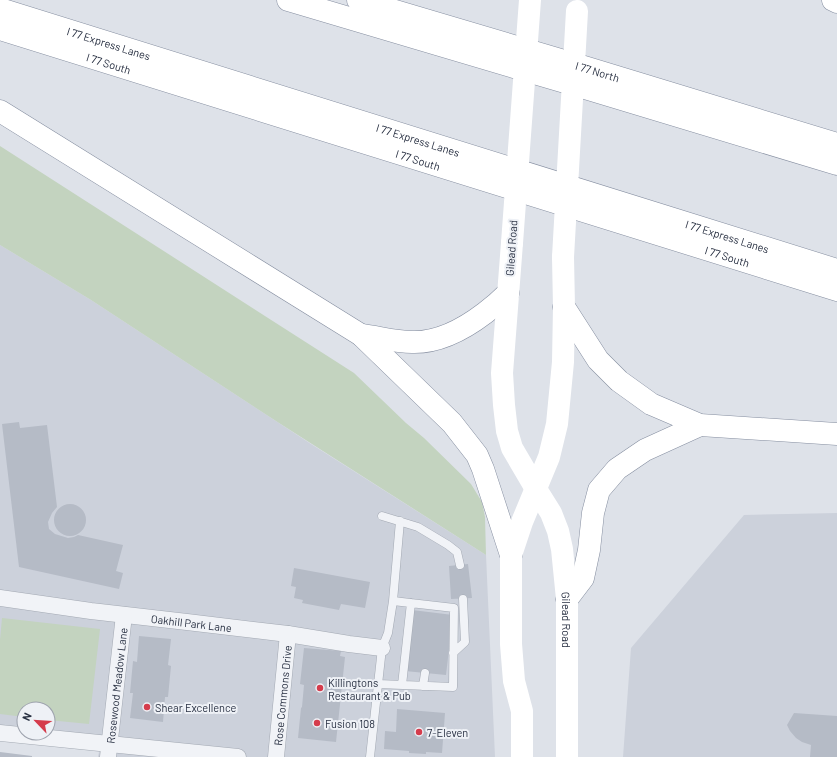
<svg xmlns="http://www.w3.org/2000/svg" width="837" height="757" font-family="Barlow,sans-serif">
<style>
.built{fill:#ccd1db;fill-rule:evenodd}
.green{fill:#c3d3bf}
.building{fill:#b5bbc6}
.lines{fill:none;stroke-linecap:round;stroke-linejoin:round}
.lane-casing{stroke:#a3a9b3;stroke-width:9}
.street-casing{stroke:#a3a9b3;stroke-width:17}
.highway-casing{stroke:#858ea0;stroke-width:23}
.lane{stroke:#f1f3f7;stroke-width:8}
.street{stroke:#f1f3f7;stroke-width:16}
.secondary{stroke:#fff;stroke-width:22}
.highway{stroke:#fff;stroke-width:22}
.secondary-bridge{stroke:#fff;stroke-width:22}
.poi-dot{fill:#d53c4c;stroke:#eef1f6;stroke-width:1.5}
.labels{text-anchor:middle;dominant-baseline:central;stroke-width:4;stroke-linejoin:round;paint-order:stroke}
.street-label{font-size:11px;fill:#272f41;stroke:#eef1f6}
.poi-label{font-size:11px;fill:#272f41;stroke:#eef1f6;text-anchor:start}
</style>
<rect width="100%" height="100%" fill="#dee2e9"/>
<!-- built -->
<path class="built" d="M0 245 91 300 311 444 486 555 495 757H98L100 747 0 733ZM24 709H48V733H24Z
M837 513V757H623L631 648 744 515Z"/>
<!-- green -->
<path class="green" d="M0 146 354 373 406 423 424 438 471 484 482 502 485 517 486 555 279 423 91 300 0 245Z
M2 618 100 629 89 724 48 720V709H24V717L0 714V640Z"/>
<!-- building -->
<path class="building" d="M19 422 20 428 47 425 57 507 52 513 48 522 49 529 55 534 68 538 74 537 78 535 123 545 116 571 123 573 119 589 19 567 2 424Z
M54 520a16 16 0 1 1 32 0a16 16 0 1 1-32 0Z
M468 564 472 598 451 599 449 566Z
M294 568 370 582 365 608 341 604 339 610 302 603 303 600 294 598 296 587 291 586Z
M412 610 453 615 446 675 405 671Z
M139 636 171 639 168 665 171 666 168 697H165L163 722 130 718 133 693H130L133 661 137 662Z
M304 648 341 651 340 656 345 657 336 742 298 738 301 708 302 707 304 685 300 684Z
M397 709 445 713 442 753 426 752V754L409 753V751L384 749 385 731 396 732Z
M794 713 837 716V757H810L811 745 802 742 796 738 790 731 787 725Z
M0 752 32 756V757H0Z"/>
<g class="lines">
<!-- lane casing -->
<g class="lane-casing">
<path id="lane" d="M382 516 418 527 448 545 457 552 460 565
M393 601 400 521
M453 653 465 642 463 599
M402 685 411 603
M423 686 425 673
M370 757 382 648 388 633 393 601 454 608 453 687 378 684"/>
</g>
<!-- street casing -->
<g class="street-casing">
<g id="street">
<path id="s1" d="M0 598 91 611 187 622 288 634 349 644 382 648"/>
<path d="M0 733 238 757"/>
<path id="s2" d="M108 757 124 615"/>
<path id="s3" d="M276 757 288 634"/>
</g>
</g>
<!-- highway casing -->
<g class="highway-casing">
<g id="highway">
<path d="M288 0 575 85 837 164"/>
<path id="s5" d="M358 0 581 66 837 144"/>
<path d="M833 0 837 2"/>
<path id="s6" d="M0 9 837 270"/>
<path id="s7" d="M0 29 837 290"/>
<path d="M0 111 361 335 452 423 477 455 483 469 511 555"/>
<path d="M564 307 598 360 619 381 651 404 700 425 837 434"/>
<path d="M361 335C378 337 395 342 412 342 439 343 464 329 485 313 493 307 501 300 508 293"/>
<path d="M567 599 583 578 589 550 593 513 599 490 617 469 645 450 700 425"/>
</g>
</g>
<!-- lane -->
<use href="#lane" class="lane"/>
<!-- street -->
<use href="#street" class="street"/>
<!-- secondary -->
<g class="secondary">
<path id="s4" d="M512 243 502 373 504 405 507 431 512 448 536 489 551 513 558 531 562 549 567 599V757"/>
<path d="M522 757V711L514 681 511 644V555L522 522 549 457 557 424 563 362 564 307 563 257"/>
</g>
<!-- highway -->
<use href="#highway" class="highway"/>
<!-- secondary-bridge -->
<path class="secondary-bridge" d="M512 243 530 0
M563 257 577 11"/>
</g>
<!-- markers -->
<g class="poi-dot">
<circle cx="320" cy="688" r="4"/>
<circle cx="147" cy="707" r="4"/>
<circle cx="317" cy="723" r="4"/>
<circle cx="419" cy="732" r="4"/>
</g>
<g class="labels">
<!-- street labels -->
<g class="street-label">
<text stroke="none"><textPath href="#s6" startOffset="114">I 77 Express Lanes</textPath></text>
<text stroke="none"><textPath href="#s7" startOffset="114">I 77 South</textPath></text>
<text stroke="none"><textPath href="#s5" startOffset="250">I 77 North</textPath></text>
<text stroke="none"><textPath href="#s6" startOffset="438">I 77 Express Lanes</textPath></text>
<text stroke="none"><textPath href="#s7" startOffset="438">I 77 South</textPath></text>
<text stroke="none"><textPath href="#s6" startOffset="762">I 77 Express Lanes</textPath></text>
<text transform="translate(511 248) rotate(-86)">Gilead Road</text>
<text stroke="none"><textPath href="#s7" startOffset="762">I 77 South</textPath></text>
<text stroke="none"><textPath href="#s4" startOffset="391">Gilead Road</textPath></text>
<text stroke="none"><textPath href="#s1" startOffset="193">Oakhill Park Lane</textPath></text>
<text stroke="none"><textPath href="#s2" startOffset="72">Rosewood Meadow Lane</textPath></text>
<text stroke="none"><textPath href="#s3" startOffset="62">Rose Commons Drive</textPath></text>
</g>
<!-- poi labels -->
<g class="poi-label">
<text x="328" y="682">Killingtons<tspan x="328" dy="13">Restaurant &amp; Pub</tspan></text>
<text x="155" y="707">Shear Excellence</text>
<text x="325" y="723">Fusion 108</text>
<text x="427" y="732">7-Eleven</text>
</g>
</g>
<!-- north arrow -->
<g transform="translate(36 721) rotate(295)"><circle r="19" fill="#eef1f6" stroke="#9ea3ae"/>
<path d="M0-3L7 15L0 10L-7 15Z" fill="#d53c4c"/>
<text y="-6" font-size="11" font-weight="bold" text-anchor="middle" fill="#272f41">N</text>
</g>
</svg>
